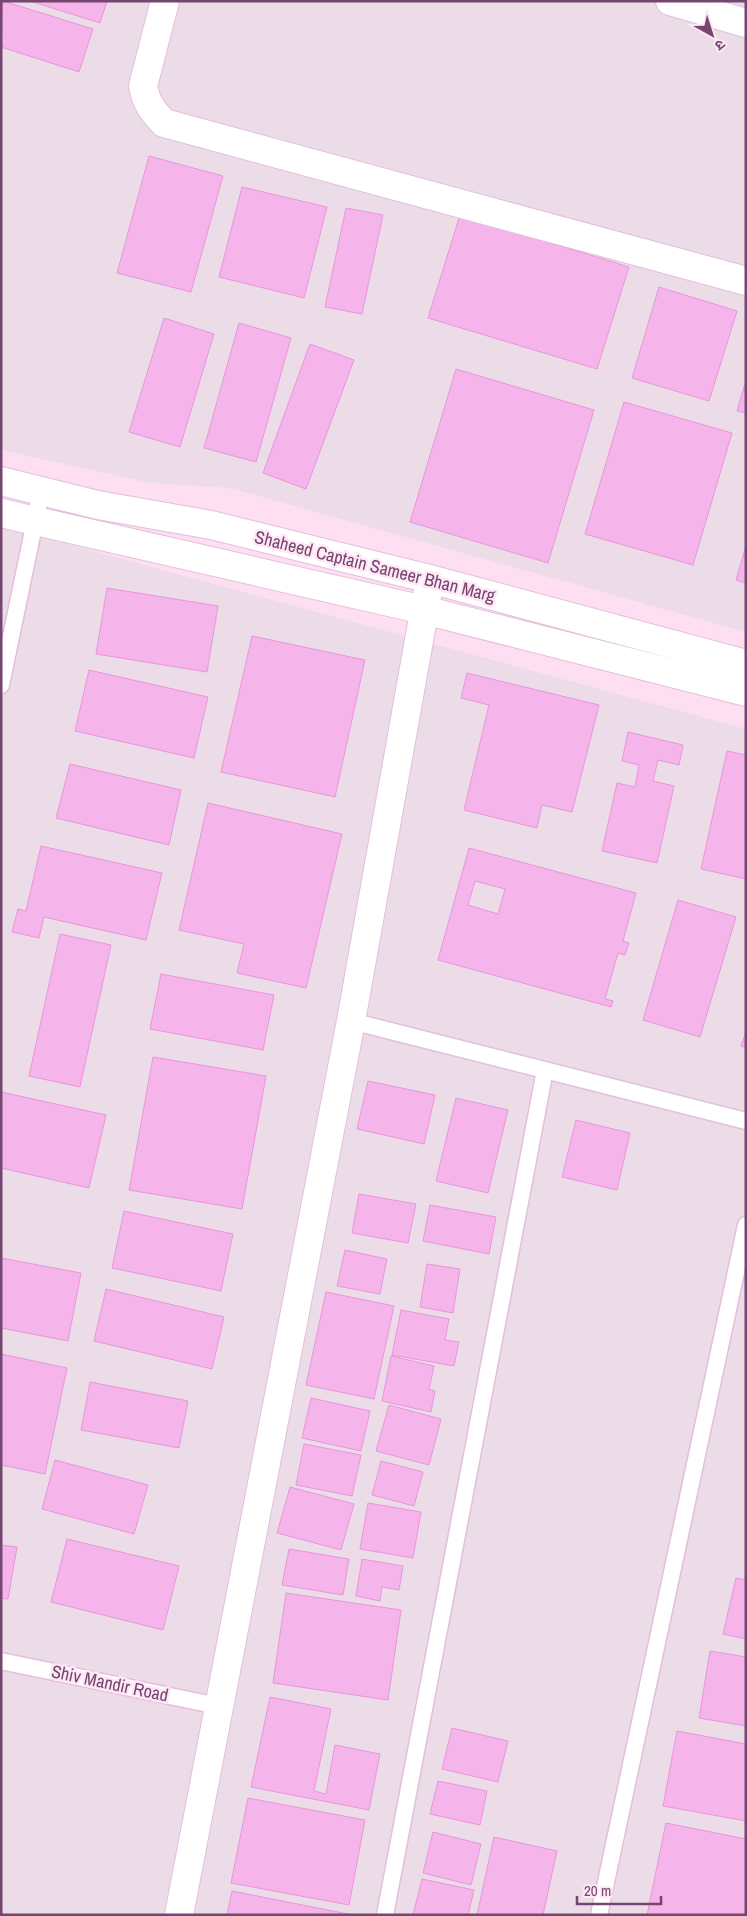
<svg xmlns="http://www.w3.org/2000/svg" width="747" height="1916" font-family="'Archivo Narrow','Noto Sans Devanagari',sans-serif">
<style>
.industrial{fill:#ebdce8}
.building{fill:#f5b5ea;stroke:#e895dc;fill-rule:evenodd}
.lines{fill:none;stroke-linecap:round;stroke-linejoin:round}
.service-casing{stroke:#e4bedb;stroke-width:19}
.minor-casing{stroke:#e4bedb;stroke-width:30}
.tertiary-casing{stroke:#e4bedb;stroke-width:30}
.service{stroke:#fff;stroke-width:16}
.minor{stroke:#fff;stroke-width:28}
.tertiary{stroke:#fff;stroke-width:28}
.labels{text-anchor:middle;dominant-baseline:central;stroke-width:5;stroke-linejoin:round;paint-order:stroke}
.street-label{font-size:18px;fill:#75466f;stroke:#ffe7f6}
</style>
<rect width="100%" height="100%" fill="#fedff2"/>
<!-- industrial -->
<path class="industrial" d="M1 1H746V632L230 488 150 483 1 450Z
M1 526 746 729V1915H1Z"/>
<!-- building -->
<path class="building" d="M3 1 93 29 79 72 1 47Z
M30 1H107L100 23Z
M149 156 223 176 191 292 117 273Z
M242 187 327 207 304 298 219 277Z
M346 208 383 215 362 314 325 307Z
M460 215 629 267 597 369 428 318Z
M659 287 737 311 709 401 632 378Z
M164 318 214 334 180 447 129 432Z
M239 323 291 338 256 462 204 448Z
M310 344 354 360 306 489 263 473Z
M456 369 594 410 548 563 410 522Z
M746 380V413L737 411Z
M624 402 732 433 693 565 585 534Z
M746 546V583L736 580Z
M107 588 218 606 207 672 96 654Z
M252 636 365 660 335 797 221 772Z
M89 670 208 697 194 758 75 731Z
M467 673 599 705 572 812 542 805 537 828 464 810 489 705 461 698Z
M628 732 683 745 679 765 658 760 653 781 674 786 657 863 602 851 617 783 635 787 639 765 622 761Z
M727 751 746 755V879L701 869Z
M70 764 181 790 169 845 56 818Z
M208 803 342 834 306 988 237 973 244 944 179 930Z
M41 846 162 873 146 940 44 917 39 938 12 932 18 909 26 911Z
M469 848 636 893 623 941 629 943 625 955 618 953 605 999 613 1001 611 1007 438 960ZM475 881 505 889 498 914 468 905Z
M678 900 736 917 700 1037 643 1020Z
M60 934 111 945 80 1087 29 1076Z
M161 974 274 995 263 1050 150 1029Z
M746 1032V1048L741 1046Z
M153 1057 266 1076 242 1209 129 1190Z
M368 1081 435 1095 424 1144 357 1129Z
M1 1092 106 1115 89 1188 1 1168Z
M456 1098 508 1110 488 1193 436 1181Z
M576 1120 630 1133 617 1190 562 1177Z
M359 1194 416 1204 408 1243 352 1233Z
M430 1205 496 1217 489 1254 423 1241Z
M124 1211 233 1234 221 1291 112 1268Z
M345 1250 387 1259 380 1294 337 1286Z
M1 1258 81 1273 68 1341 1 1328Z
M427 1264 460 1269 453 1313 420 1307Z
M106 1289 224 1317 212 1369 94 1341Z
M326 1292 394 1306 374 1399 306 1385Z
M401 1310 449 1319 445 1340 459 1342 454 1366 392 1355Z
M1 1354 67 1368 45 1474 1 1465Z
M391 1356 434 1366 429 1389 435 1391 431 1412 382 1401Z
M90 1382 188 1401 179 1448 81 1430Z
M311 1398 370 1411 361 1451 302 1438Z
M389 1405 441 1419 429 1465 376 1451Z
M304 1444 361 1455 352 1496 296 1485Z
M55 1460 148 1485 134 1534 42 1509Z
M381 1461 423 1472 414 1506 372 1495Z
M290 1487 354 1504 341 1550 277 1533Z
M368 1503 421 1512 413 1558 360 1549Z
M67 1539 179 1566 163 1630 51 1602Z
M1 1545 17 1547 8 1599 1 1598Z
M289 1549 349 1559 343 1595 282 1585Z
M362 1559 403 1566 399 1590 382 1587 380 1601 356 1596Z
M736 1578 746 1580V1639L723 1634Z
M286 1593 401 1610 388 1700 273 1683Z
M710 1651 746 1657V1726L699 1718Z
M270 1697 331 1709 314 1791 326 1794 335 1745 380 1754 369 1810 251 1787Z
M452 1728 508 1741 498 1782 442 1769Z
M677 1731 746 1744V1821L663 1806Z
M438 1781 487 1791 480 1825 430 1814Z
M248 1798 365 1820 349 1905 231 1883Z
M666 1823 746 1839V1915H647Z
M433 1832 481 1844 471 1885 423 1873Z
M494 1837 557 1851 543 1915H477Z
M422 1879 474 1890 468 1915H413Z
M232 1891 348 1914 347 1915H227Z"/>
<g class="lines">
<!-- service casing -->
<g class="service-casing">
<path id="service" d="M1 685 41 492
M351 1021 746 1121
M1 1661 218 1706
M385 1915 545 1070
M599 1915 746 1225"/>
</g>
<!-- minor casing -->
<g class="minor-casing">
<path id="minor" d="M165 1 143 86C146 102 152 111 164 123L746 281
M670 1 746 23
M179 1915 351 1021 430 579"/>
</g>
<!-- tertiary casing -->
<g class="tertiary-casing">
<path id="tertiary" d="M1 481 98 505 211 525 430 579 746 664
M1 513 424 610 746 692"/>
</g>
<!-- service -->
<use href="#service" class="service"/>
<!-- minor -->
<use href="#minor" class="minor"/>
<!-- tertiary -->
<use href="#tertiary" class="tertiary"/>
</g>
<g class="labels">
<!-- street labels -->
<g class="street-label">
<text transform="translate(375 566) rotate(14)">Shaheed Captain Sameer Bhan Marg</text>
<text transform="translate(110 1683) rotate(12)">Shiv Mandir Road</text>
</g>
</g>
<!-- border -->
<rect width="747" height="1916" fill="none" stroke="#75466f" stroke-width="5"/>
<!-- north arrow -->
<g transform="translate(712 35) rotate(141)" stroke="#ffe7f6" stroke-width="4" paint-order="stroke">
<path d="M0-4L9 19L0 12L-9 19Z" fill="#75466f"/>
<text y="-8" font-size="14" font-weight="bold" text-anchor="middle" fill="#75466f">उ</text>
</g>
<!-- scale -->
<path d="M577 1896v8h84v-8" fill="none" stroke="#75466f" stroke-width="2.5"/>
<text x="584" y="1896" font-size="15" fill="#75466f" stroke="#ffe7f6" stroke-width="4" paint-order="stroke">20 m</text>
</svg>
